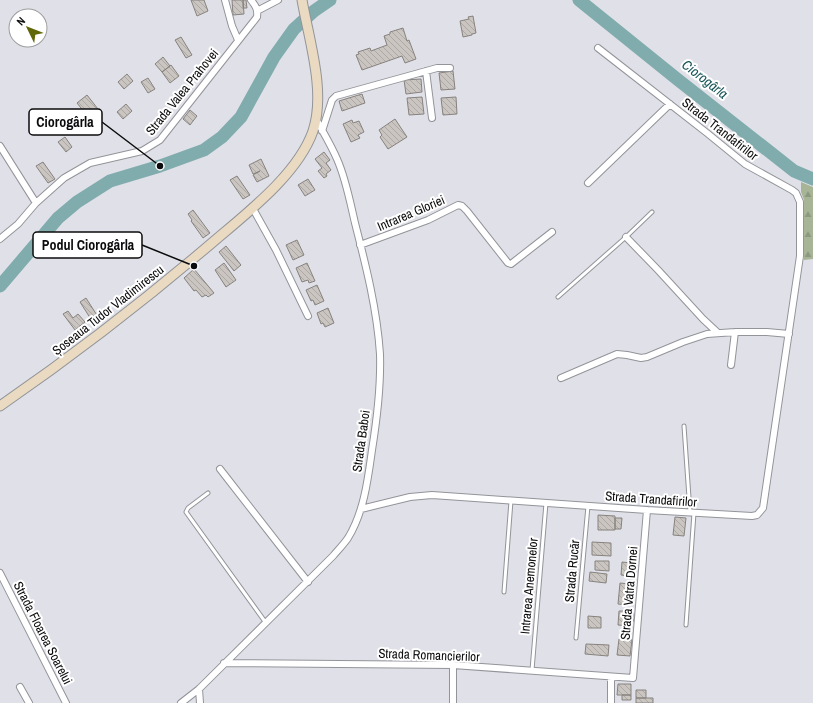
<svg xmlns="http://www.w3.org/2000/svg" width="813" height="703" font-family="'Archivo Narrow',sans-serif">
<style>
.forest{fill:url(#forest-firs)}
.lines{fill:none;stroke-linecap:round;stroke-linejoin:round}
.river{stroke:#81acae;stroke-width:13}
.building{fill:url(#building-back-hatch);stroke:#87827e}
.service-casing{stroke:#929499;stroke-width:5}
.minor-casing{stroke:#929499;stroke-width:8}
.secondary-casing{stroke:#929499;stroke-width:11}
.service{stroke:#fff;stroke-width:3}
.minor{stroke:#fff;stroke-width:6}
.secondary{stroke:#e9dac1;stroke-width:9}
.labels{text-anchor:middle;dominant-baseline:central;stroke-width:4;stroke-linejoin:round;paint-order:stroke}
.street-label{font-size:13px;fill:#0b0b0d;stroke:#fff}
.water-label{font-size:14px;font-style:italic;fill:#145356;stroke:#fff}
.leader{fill:none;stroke:#0b0b0d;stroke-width:1.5}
.callout-dot{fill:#0b0b0d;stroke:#fff;stroke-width:1.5}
.callout{fill:#fff;stroke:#0b0b0d;stroke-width:1.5}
.callout-label{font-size:14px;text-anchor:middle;font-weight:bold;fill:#0b0b0d}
</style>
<defs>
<pattern id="forest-firs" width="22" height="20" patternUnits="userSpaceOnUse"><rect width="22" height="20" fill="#a7b596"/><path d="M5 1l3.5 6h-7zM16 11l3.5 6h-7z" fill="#8e9a80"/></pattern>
<pattern id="building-back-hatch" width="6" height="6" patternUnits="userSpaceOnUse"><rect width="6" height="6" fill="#cac5c0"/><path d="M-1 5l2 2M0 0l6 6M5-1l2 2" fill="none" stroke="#aca8a4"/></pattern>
</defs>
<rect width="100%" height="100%" fill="#e0e1e8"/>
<!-- forest -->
<path class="forest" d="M801 182 813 187V259L804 260V200L801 192Z"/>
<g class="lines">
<!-- river -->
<path class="river" d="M579 0 677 79 794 171 813 179
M0 286 58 218 77 202 110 181 160 166 204 150 222 137 241 117 274 57 294 29 314 11 330 0"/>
</g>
<!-- building -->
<path class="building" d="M191 0H204L208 11 197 16Z
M232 0H243L244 14 233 15Z
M243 0H246L247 8H243Z
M473 16 476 33 472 34V35L463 37 460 21 469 19 468 17Z
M403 28 407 41 409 40 416 59 405 63 402 56 362 70 356 55 359 54 358 52 370 48 371 51 387 45 384 36 390 34V32Z
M181 37 192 55 186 58 175 40Z
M163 57 170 66 162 72 155 64Z
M171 65 179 76 170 83 162 72Z
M453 71 455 89 441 90 439 73Z
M127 74 133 81 124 89 118 82Z
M148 78 155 89 148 93 141 82Z
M421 79 422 92 406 94 404 80Z
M362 94 365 103 342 111 339 101Z
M87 95 98 109 88 117 77 103Z
M422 97 424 114 409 115 407 98Z
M456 97 457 114 443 115 441 98Z
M126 104 132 111 123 119 117 112Z
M190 110 197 116 190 125 183 119Z
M395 119 407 137 388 149 380 137 382 135 379 130Z
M352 120 353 123 359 121 364 132 358 135 360 138 351 142 343 124Z
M65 137 72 147 66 152 58 142Z
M324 152 330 160 326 163 331 170 326 174 327 176 324 178 318 171 322 168 315 159Z
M261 159 269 176 257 182 253 175 260 171 253 174 249 165Z
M43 162 55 179 48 183 36 166Z
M237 176 250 195 243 199 230 180Z
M308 179 315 190 305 196 298 185Z
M193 210 210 233 203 238 191 221 192 220 188 214Z
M297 240 304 255 293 260 286 245Z
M226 246 241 265 234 271 219 252Z
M224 263 236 280 226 287 215 270Z
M307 263 315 281 309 283 308 280 302 282 296 268Z
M194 269 214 293 208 297 206 295 202 297 196 290 194 291 184 278Z
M317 285 324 301 315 305 313 300 311 301 306 290Z
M86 298 100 320 94 324 80 302Z
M328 308 334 323 325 327 323 323 321 324 317 313Z
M68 311 73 318 78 314 85 322 75 330 63 314Z
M598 515 615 516V530H598Z
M675 517 686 518 684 536 673 535Z
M615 518H622L621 529H615Z
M592 542 611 543V556L592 555Z
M595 561H609V571L595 570Z
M622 562 631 563 629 576 621 575Z
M590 572 607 574 606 583 589 581Z
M620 583 629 584 627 605 618 604Z
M619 611H630L629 626 618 625Z
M630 613H634V621H629Z
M588 616 601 617V628H588Z
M619 639 632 640 630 656 617 655Z
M586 644 609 645 608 656 585 654Z
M618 684H631V695H617Z
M636 690H646V698H636Z
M622 695H631V700H622Z
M636 698H653V703H636Z"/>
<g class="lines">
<!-- service casing -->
<g class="service-casing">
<path id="service" d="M558 297 626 237 652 212
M684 426 690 512
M208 493 188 508 186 512 266 623
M504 592 511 501
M686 625 694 513
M576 638 588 506
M532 670 546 503"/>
</g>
<!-- minor casing -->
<g class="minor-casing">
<path id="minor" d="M225 0 232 26 238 40
M257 11 278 0
M426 71 432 118
M322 131 332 100 336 96 437 68H450
M0 146 36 203
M588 183 670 104
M252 207 276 250 308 316
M626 237 658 270 703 319 718 333
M0 239 18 224 36 203 64 178 90 163 142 151 160 140 257 17C258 10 256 6 251 0
M360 245 428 220 458 205 462 206 467 211 508 263 511 264 552 232
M731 365 735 332
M561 378 617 354 627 355 641 358 647 357 683 342 707 334 735 332H767L789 334
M220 469 308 582
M361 509 410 497 432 495 647 510 752 516 757 515 763 508 800 256V202L796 193 792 190 745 164 707 133 598 48
M0 573 66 703
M224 663 453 665 633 678 647 510
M20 687 29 703
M199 689 200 703
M181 703 199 689 333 556C338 550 344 544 348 538 364 512 368 479 372 450 377 419 381 386 380 354 377 309 366 266 355 223 350 202 346 179 337 159 331 145 323 132 316 119
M453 703V665
M611 703V677"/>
</g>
<!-- secondary casing -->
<g class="secondary-casing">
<path id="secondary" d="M0 406C74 355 145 300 213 242 247 213 298 174 313 131 326 92 309 40 302 0"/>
</g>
<!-- service -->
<use href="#service" class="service"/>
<!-- minor -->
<use href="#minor" class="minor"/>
<!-- secondary -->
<use href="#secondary" class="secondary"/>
</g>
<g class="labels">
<!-- street labels -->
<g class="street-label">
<text transform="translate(182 92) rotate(-51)">Strada Valea Prahovei</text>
<text transform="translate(720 129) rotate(38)">Strada Trandafirilor</text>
<text transform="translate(411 213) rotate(-23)">Intrarea Gloriei</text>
<text transform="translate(108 310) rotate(-38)">Șoseaua Tudor Vladimirescu</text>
<text transform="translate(361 441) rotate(-82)">Strada Baboi</text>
<text transform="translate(651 499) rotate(4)">Strada Trandafirilor</text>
<text transform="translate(572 571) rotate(-85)">Strada Rucăr</text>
<text transform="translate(529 586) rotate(-85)">Intrarea Anemonelor</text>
<text transform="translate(629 593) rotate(-85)">Strada Vatra Dornei</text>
<text transform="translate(43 633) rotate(63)">Strada Floarea Soarelui</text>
<text transform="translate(429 655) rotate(2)">Strada Romancierilor</text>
</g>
<!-- water labels -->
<g class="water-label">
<text transform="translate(705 79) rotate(38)">Ciorogârla</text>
</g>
</g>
<!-- callouts -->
<path class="leader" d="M160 166L102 122M194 266L142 245"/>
<g class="callout-dot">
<circle cx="160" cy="166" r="4"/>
<circle cx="194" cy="266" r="4"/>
</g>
<g class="callout">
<rect x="29" y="109" width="73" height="26" rx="4"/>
<rect x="33" y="232" width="109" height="26" rx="4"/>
</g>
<g class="callout-label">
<text x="65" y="127">Ciorogârla</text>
<text x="88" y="250">Podul Ciorogârla</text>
</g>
<!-- north arrow -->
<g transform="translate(28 28) rotate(313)"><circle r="19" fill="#ffffff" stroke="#9d9d9e"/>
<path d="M0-3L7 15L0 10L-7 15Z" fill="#606706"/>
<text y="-6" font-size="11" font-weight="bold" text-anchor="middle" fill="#0b0b0d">N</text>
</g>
</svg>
